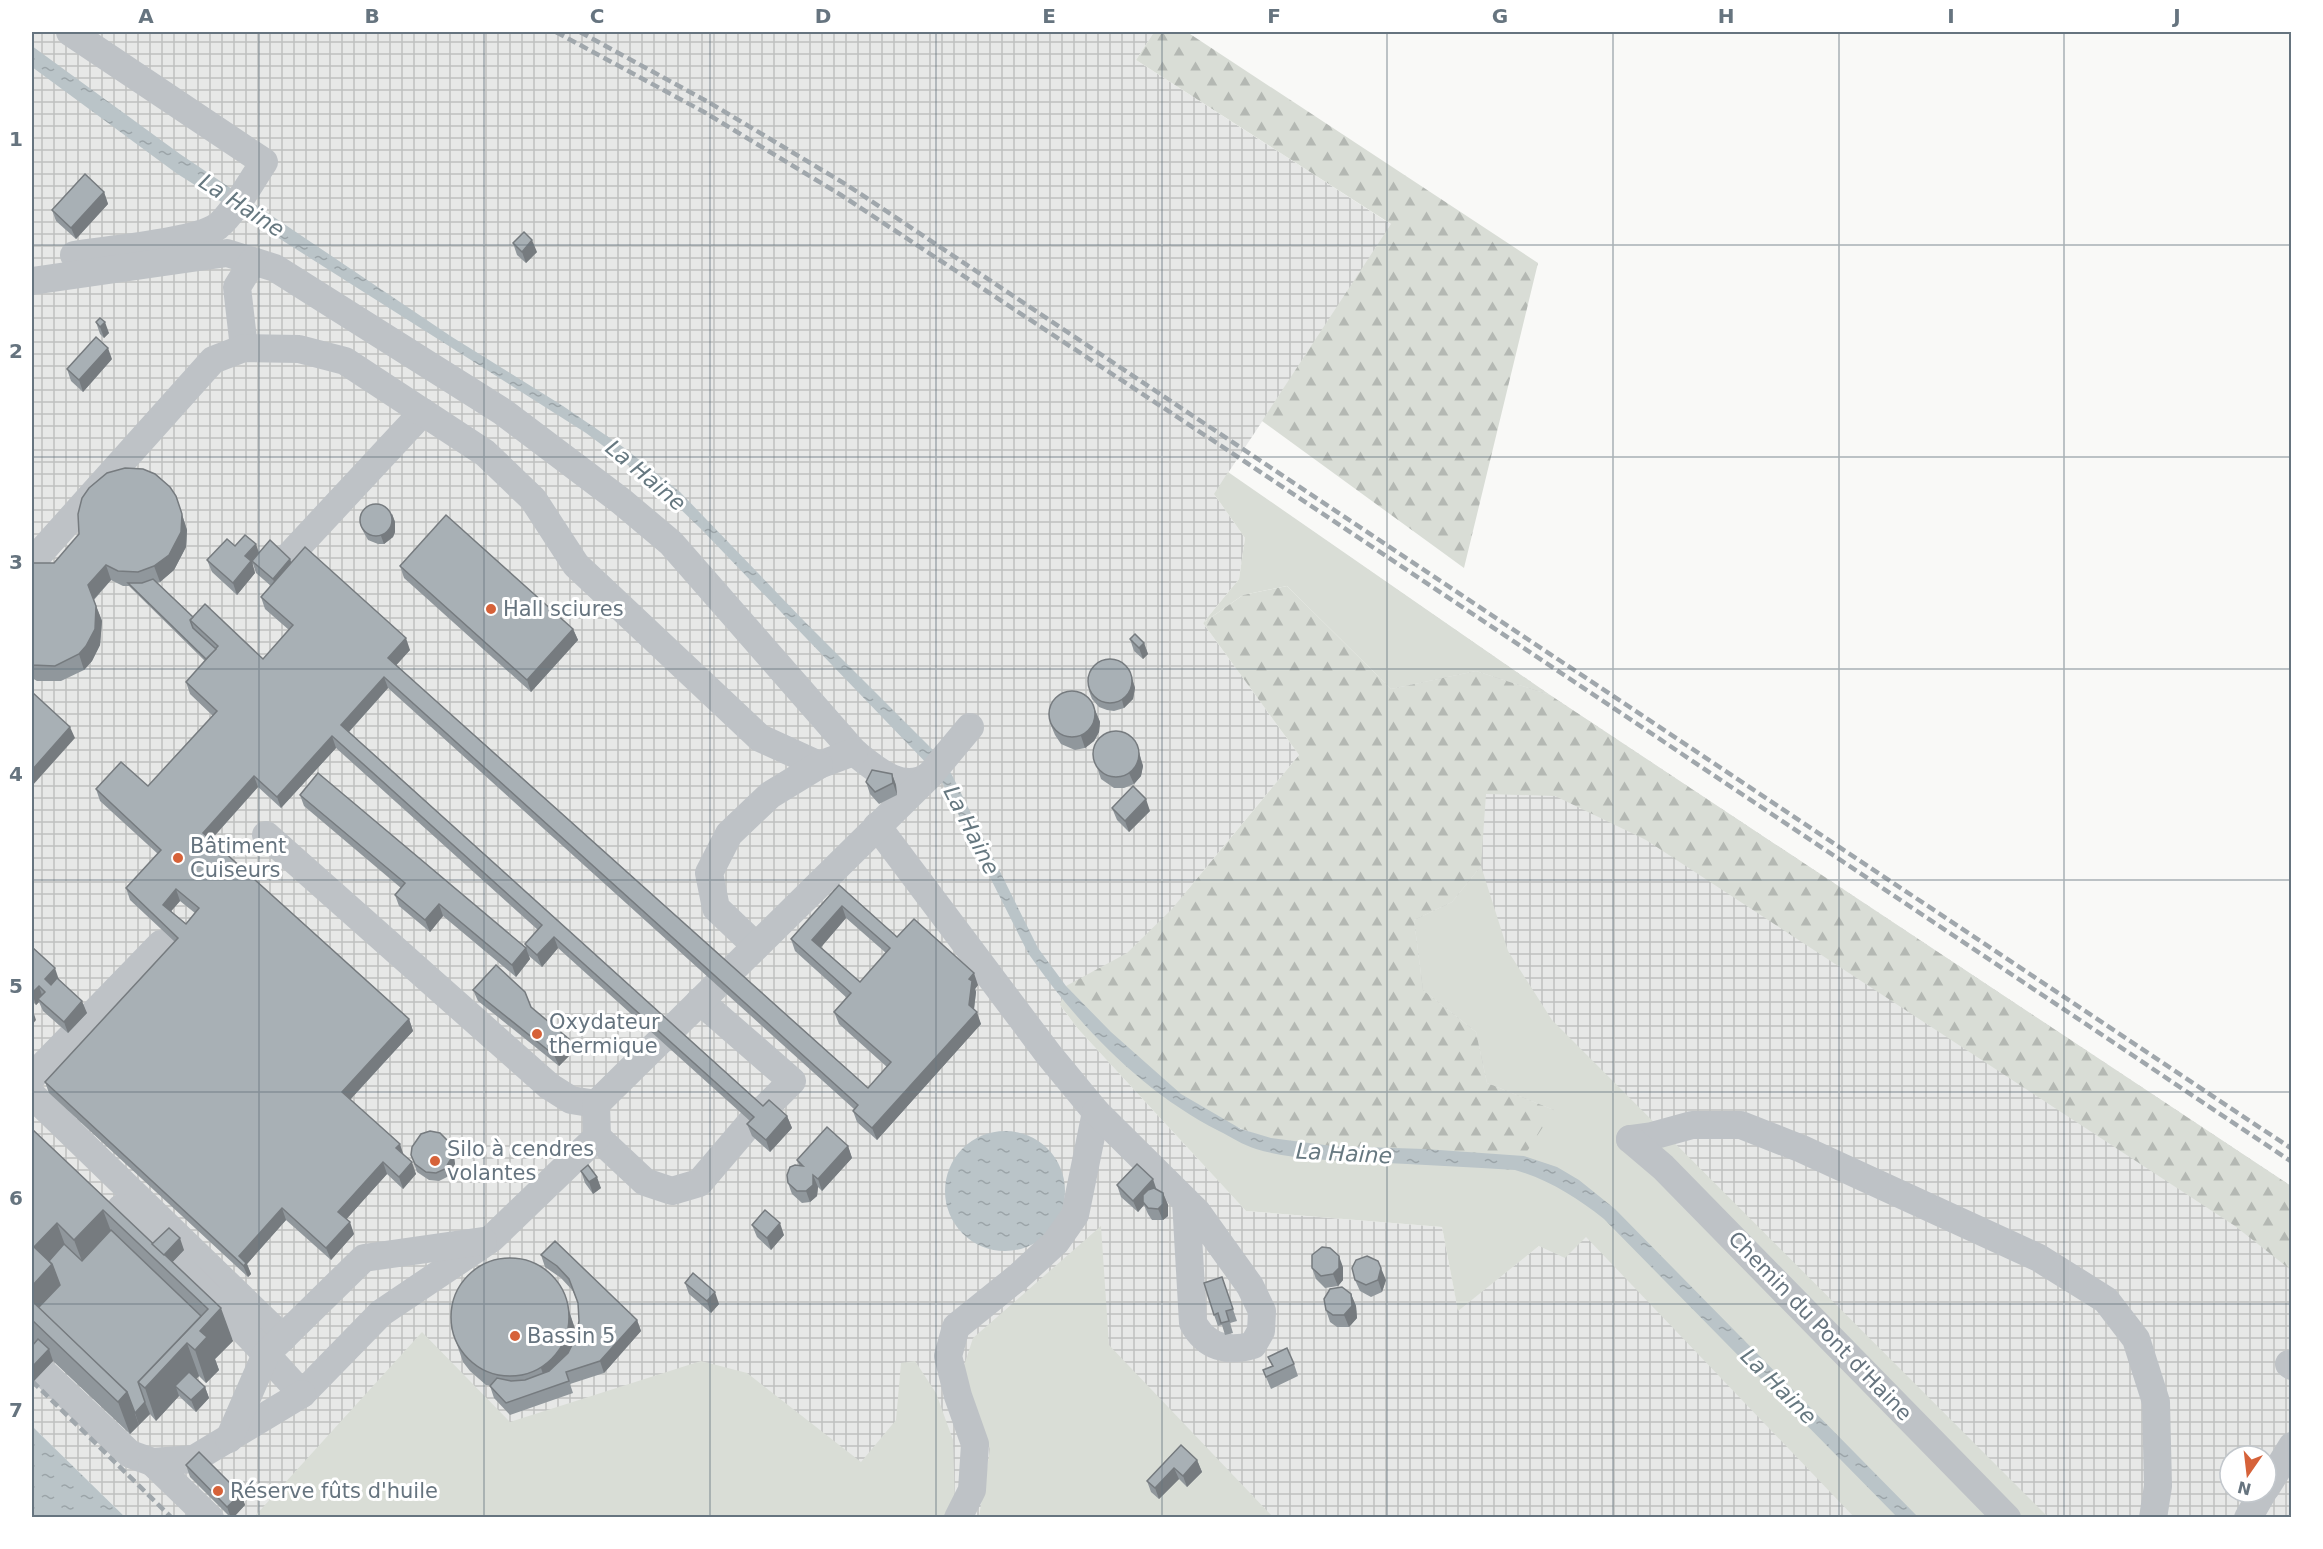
<svg xmlns="http://www.w3.org/2000/svg" width="2323" height="1549" viewBox="0 0 2323 1549" font-family="'DejaVu Sans',sans-serif">
<style>
.industrial{fill:url(#industrial-grid);fill-rule:evenodd}
.green{fill:#d9ddd6}
.forest{fill:url(#forest-firs)}
.water{fill:url(#water-ripples)}
.lines{fill:none;stroke-linecap:round;stroke-linejoin:round}
.minor{stroke:#bec2c6;stroke-width:28}
.rail{stroke:#a0a7ac;stroke-width:4.5;stroke-dasharray:9 4.5;stroke-linecap:butt}
.wall{fill:#90979c;fill-rule:evenodd}
.shaded-wall{fill:#767b7f}
.building{fill:#a8b0b5;stroke:#767b7f;stroke-width:1.5;fill-rule:evenodd}
.grid{fill:none;stroke:#66747f;stroke-width:1.5;stroke-opacity:0.55}
.poi-dot{fill:#d66239;stroke:#fff;stroke-width:2}
.labels{text-anchor:middle;stroke-width:6;stroke-linejoin:round;paint-order:stroke}
.poi-label{font-size:21px;fill:#66747f;stroke:#fff;text-anchor:start}
.street-label{font-size:21px;fill:#66747f;stroke:#fff}
.water-label{font-size:22px;font-style:italic;fill:#667880;stroke:#fff}
.neatline{fill:none;stroke:#66747f;stroke-width:2}
.grid-label{font-size:20px;text-anchor:middle;font-weight:bold;fill:#66747f}
</style>
<defs>
<pattern id="industrial-grid" width="8" height="8" patternUnits="userSpaceOnUse" patternTransform="scale(1.5)"><rect width="8" height="8" fill="#e7e8e7"/><path d="M0 4h8M4 0v8" fill="none" stroke="#bfc1c0"/></pattern>
<pattern id="forest-firs" width="22" height="20" patternUnits="userSpaceOnUse" patternTransform="scale(1.5)"><rect width="22" height="20" fill="#d9ddd6"/><path d="M5 1l3.5 6h-7zM16 11l3.5 6h-7z" fill="#b4b8b3"/></pattern>
<pattern id="water-ripples" width="26" height="14" patternUnits="userSpaceOnUse" patternTransform="scale(1.5)"><rect width="26" height="14" fill="#bac4c8"/><path d="M2 4q2-2 4 0t4 0M15 11q2-2 4 0t4 0" fill="none" stroke="#9ba4a8"/></pattern>
</defs>
<rect width="100%" height="100%" fill="#f9f9f7"/>
<!-- industrial -->
<path class="industrial" d="M32,32H1154L1136,60L1392,225L1228,473L1550,695L2291,1186V1517H125L32,1426ZM1214,494L1390,689L1185,893L1299,755L1203,623L1239,579L1245,538ZM1060,1005L1539,1246L1458,1310L1442,1227L1246,1211L1078,1029ZM2230,1456H2266V1492H2230Z"/>
<!-- green -->
<g class="green">
<polygon points="1228,472 1550,695 1476,671 1391,689 1287,586 1243,595 1203,623 1239,579 1245,538 1214,494"/>
<path d="M1481,866L1508,951L1552,1020L2048,1517H1854L1586,1237L1565,1258L1539,1246L1458,1311L1442,1227L1246,1211L1078,1029L1060,1005L1066,986C1116,1035 1176,1106 1243,1130C1262,1137 1282,1140 1302,1143L1554,1110L1487,1083L1476,1032L1423,990L1414,920L1452,902Z"/>
<polygon points="1101,1226 1109,1345 1273,1517 979,1517 990,1449 961,1375 973,1338"/>
<polygon points="422,1332 510,1422 701,1361 747,1373 861,1462 896,1420 901,1363 915,1361 936,1393 953,1440 955,1504 946,1517 253,1518"/>
</g>
<!-- forest -->
<g class="forest">
<polygon points="1154,32 1187,32 1538,263 1464,568 1262,421 1391,224 1136,60"/>
<path d="M1287,586L1391,689L1476,671L1550,695L2291,1186V1270L2235,1226L1646,840L1555,796L1486,794L1481,866L1452,902L1414,920L1423,990L1476,1032L1487,1083L1554,1110L1524,1156C1484,1153 1445,1150 1405,1148C1352,1146 1292,1150 1242,1129C1172,1102 1117,1039 1066,986L1127,953L1171,910L1299,755L1203,623L1243,595Z"/>
</g>
<!-- water -->
<g class="water">
<path d="M32,46L180,154L452,337L563,406L623,447L680,492L806,623L942,759L952,775L1038,948L1066,986L1111,1032L1181,1094L1241,1129L1271,1138L1332,1146L1425,1149L1524,1156L1557,1167L1579,1180L1615,1209L1918,1517H1897L1604,1219C1576,1197 1549,1180 1515,1170C1465,1167 1415,1164 1365,1162C1330,1160 1289,1159 1256,1149C1243,1145 1231,1137 1219,1131C1142,1092 1077,1024 1028,953L942,782L933,770L702,530L669,498L614,454L586,433L176,173L32,67Z"/>
<circle cx="1005" cy="1191" r="60"/>
<polygon points="32,1426 125,1517 32,1517"/>
</g>
<g class="lines">
<!-- minor -->
<g class="minor">
<path d="M70,32L264,162C252,180 234,213 218,226C197,242 105,250 74,255"/>
<path d="M32,281L227,253L275,268L503,412L621,501L671,543L854,752C874,768 903,795 930,775"/>
<polyline points="244,348 237,287 253,261"/>
<polyline points="290,555 423,412"/>
<polyline points="32,562 213,360 244,348 299,349 345,361 485,453 533,499 576,565 760,738 819,765 854,752"/>
<polyline points="877,826 1049,1055 1096,1112 1075,1215 1056,1242 1018,1277 956,1327 948,1356 958,1396 975,1444 972,1490 958,1518"/>
<polyline points="266,835 549,1086 571,1100 596,1104"/>
<polyline points="756,946 716,908 709,873 729,834 770,795 819,765"/>
<polyline points="700,1001 792,1081 761,1112"/>
<polyline points="32,1077 161,944"/>
<polyline points="32,1095 283,1338"/>
<path d="M1096,1112L1197,1212L1250,1286L1262,1311L1261,1331L1253,1345C1228,1353 1206,1347 1193,1323L1186,1201"/>
<polyline points="597,1137 645,1182 672,1191 699,1183 751,1122"/>
<polyline points="1630,1139 1652,1136 1692,1125 1741,1125 1802,1149 2039,1258 2106,1300 2136,1339 2156,1402 2158,1486 2153,1518"/>
<polyline points="1630,1139 1663,1167 2007,1518"/>
<polyline points="121,1208 162,1250"/>
<polyline points="174,1261 250,1337 302,1394 381,1313 491,1239 597,1137 596,1104 930,775 970,727"/>
<polyline points="2289,1364 2292,1366"/>
<polyline points="43,1372 130,1454 152,1462 194,1459 302,1394"/>
<polyline points="229,1439 266,1354 364,1258 483,1241"/>
<polyline points="152,1462 210,1518"/>
<polyline points="2266,1488 2292,1446"/>
<polyline points="2248,1518 2263,1492"/>
</g>
<!-- rail -->
<g class="rail">
<polyline points="556,32 704,112 841,195 1247,463 2292,1162"/>
<polyline points="580,32 710,103 847,185 2292,1149"/>
<polyline points="32,1381 172,1518"/>
</g>
</g>
<!-- wall -->
<g class="wall">
<polygon points="104,192 108,204 76,239 56,221 52,210"/>
<polygon points="513,243 537,252 526,263 517,255"/>
<polygon points="96,322 109,333 104,338 100,334"/>
<polygon points="112,359 83,392 71,381 67,369"/>
<path d="M176,496L187,530L186,547L174,570L160,582L157,583L193,617L263,659L289,630L265,609L261,597L271,586L256,573L253,564H252L255,573L237,595L212,572L207,560L235,546L259,553L290,559L291,563L410,650L396,665L868,1088L887,1067L839,1024L834,1012L847,998L795,951L791,939L839,885L897,937L978,985L975,989L976,992L974,1010L981,1024L877,1140L857,1122L853,1111L854,1109L388,688L349,732L763,1106L787,1116L792,1128L770,1152L752,1136L747,1124L750,1121L558,948L542,967L529,956L530,959L516,977L443,916L430,932L399,906L395,895L401,888L304,806L300,795L526,947L525,944L538,930L336,748L281,808L258,787L211,840L409,1019L413,1031L350,1100L403,1154L416,1174L403,1189L387,1174L346,1219L354,1234L331,1260L286,1220L247,1264L251,1274L248,1277L49,1093L45,1082L175,942L130,900L126,888L158,854L100,801L96,789L148,786L213,716L190,694L186,682L205,661L129,586H123L111,580L94,600L102,621L100,645L92,661L84,670L61,681H37L32,678V563H54ZM180,901L195,913L186,924L171,911ZM846,918L886,953L860,982L821,947Z"/>
<polygon points="392,514 395,522 395,532 393,537 384,544 378,544 368,540 363,531 360,523"/>
<polygon points="400,566 573,629 578,640 531,692 404,578"/>
<polygon points="1130,639 1144,643 1148,654 1143,659 1134,651"/>
<polygon points="1130,672 1135,688 1133,699 1124,708 1114,711 1107,710 1099,707 1092,699 1089,691"/>
<polygon points="1095,710 1100,722 1099,732 1094,741 1085,748 1075,750 1061,744 1055,735 1050,723"/>
<polygon points="1139,752 1143,766 1141,776 1134,784 1124,788 1114,788 1101,779 1097,767"/>
<polygon points="892,774 896,785 897,795 879,804 870,794 866,782"/>
<polygon points="1112,808 1150,811 1129,832 1117,820"/>
<polygon points="32,947 87,1013 68,1033 43,1011 39,1002 36,1005 32,1001"/>
<polygon points="473,990 531,1007 574,1051 559,1066 478,1001"/>
<polygon points="32,1129 152,1244 184,1250 172,1262 233,1341 215,1359 219,1370 206,1383 199,1376 196,1379 205,1387 209,1398 196,1412 179,1396 156,1421 150,1414 130,1434 53,1361 32,1383 34,1343 32,1341"/>
<polygon points="848,1146 852,1158 822,1191 818,1187 817,1196 810,1202 802,1203 792,1194 788,1183 799,1165 797,1160"/>
<polygon points="453,1150 455,1164 447,1177 439,1181 429,1180 417,1172 411,1155"/>
<polygon points="581,1171 601,1188 593,1194 585,1183"/>
<polygon points="1117,1185 1156,1189 1163,1193 1168,1205 1168,1216 1163,1220 1152,1220 1148,1214 1144,1205 1138,1212 1121,1197"/>
<polygon points="752,1225 784,1235 771,1250 757,1237"/>
<polygon points="541,1255 637,1320 641,1331 604,1373 570,1384 573,1393 510,1415 494,1398 490,1386 491,1386 486,1385 470,1371 463,1362 451,1327 566,1301 575,1329 573,1343 576,1337 579,1321 579,1305 573,1291 561,1278 545,1267"/>
<polygon points="1343,1267 1343,1280 1338,1286 1325,1288 1316,1279 1312,1268"/>
<polygon points="1222,1277 1237,1321 1230,1323 1233,1333 1225,1335 1222,1325 1218,1326 1214,1315"/>
<polygon points="1355,1280 1386,1280 1382,1292 1371,1297 1360,1291"/>
<polygon points="685,1283 719,1304 711,1313 689,1294"/>
<polygon points="1351,1294 1356,1306 1357,1318 1349,1327 1337,1327 1330,1322 1326,1310"/>
<polygon points="1268,1357 1294,1364 1298,1376 1271,1389 1263,1370 1272,1366"/>
<polygon points="1181,1445 1197,1460 1202,1472 1187,1487 1179,1479 1159,1499 1151,1492 1147,1481"/>
<polygon points="186,1465 241,1494 245,1505 233,1518 231,1518 190,1477"/>
</g>
<!-- shaded-wall -->
<g class="shaded-wall">
<polygon points="104,192 108,204 76,239 71,228"/>
<polygon points="532,240 537,252 526,263 522,252"/>
<polygon points="105,322 109,333 104,338 100,327"/>
<polygon points="108,348 112,359 83,392 79,380"/>
<polygon points="176,496 187,530 186,547 174,570 160,582 154,566"/>
<polygon points="392,514 395,522 395,532 393,537 384,544 381,536"/>
<polygon points="256,544 260,556 252,561 255,573 237,595 233,583 245,556"/>
<polygon points="290,559 294,570 277,591 273,579"/>
<polygon points="106,565 111,580 93,600 88,585"/>
<polygon points="96,606 102,621 100,645 92,661 84,670 79,654"/>
<polygon points="573,629 578,640 531,692 527,680"/>
<polygon points="406,638 410,650 392,670 388,658"/>
<polygon points="1144,643 1148,654 1143,659 1139,648"/>
<polygon points="1130,672 1135,688 1133,699 1124,708 1122,700"/>
<polygon points="384,677 388,688 345,736 341,725"/>
<polygon points="1095,710 1100,722 1099,732 1094,741 1085,748 1081,736"/>
<polygon points="70,727 75,738 32,786 32,770"/>
<polygon points="332,736 336,748 281,808 277,797"/>
<polygon points="1135,740 1143,766 1141,776 1134,784 1129,773"/>
<polygon points="892,774 896,785 897,795 893,783"/>
<polygon points="254,776 258,787 207,844 203,833"/>
<polygon points="1146,799 1150,811 1129,832 1125,821"/>
<polygon points="176,889 180,901 167,916 163,905"/>
<polygon points="439,904 443,916 430,932 425,920"/>
<polygon points="842,906 846,918 817,952 812,940"/>
<polygon points="554,937 558,948 542,967 537,955"/>
<polygon points="526,948 530,959 516,977 512,965"/>
<polygon points="55,968 59,980 49,991 45,979"/>
<polygon points="974,973 978,985 975,989 976,992 973,1016 977,1012 981,1024 877,1140 872,1128 969,1005 969,979"/>
<polygon points="39,986 43,998 38,999 39,1002 36,1005 32,993"/>
<polygon points="82,1001 87,1013 68,1033 64,1022"/>
<polygon points="32,1008 36,1020 32,1025"/>
<polygon points="409,1019 413,1031 346,1104 342,1092"/>
<polygon points="569,1039 574,1051 559,1066 554,1055"/>
<polygon points="787,1116 792,1128 770,1152 766,1140"/>
<polygon points="450,1143 453,1150 455,1164 447,1177 445,1169"/>
<polygon points="400,1144 404,1156 396,1148"/>
<polygon points="848,1146 852,1158 822,1191 818,1179"/>
<polygon points="383,1162 387,1174 343,1223 338,1212"/>
<polygon points="412,1162 416,1174 403,1189 399,1177"/>
<polygon points="813,1175 818,1187 817,1196 810,1202 806,1191"/>
<polygon points="597,1177 601,1188 593,1194 589,1182"/>
<polygon points="1153,1179 1157,1191 1143,1202 1144,1205 1138,1212 1133,1201"/>
<polygon points="1163,1193 1168,1205 1168,1216 1163,1220 1158,1209"/>
<polygon points="282,1208 286,1220 247,1264 251,1274 248,1277 239,1256"/>
<polygon points="103,1210 115,1242 86,1272 74,1240"/>
<polygon points="350,1222 354,1234 331,1260 326,1248"/>
<polygon points="57,1223 69,1256 64,1297 32,1315 32,1286 34,1247"/>
<polygon points="780,1223 784,1235 771,1250 767,1238"/>
<polygon points="180,1238 184,1250 166,1269 158,1261"/>
<polygon points="1339,1256 1343,1267 1343,1280 1338,1286 1333,1274"/>
<polygon points="1381,1268 1386,1280 1382,1292 1378,1280"/>
<polygon points="560,1285 575,1329 570,1356 546,1383 541,1368"/>
<polygon points="715,1292 719,1304 711,1313 707,1301"/>
<polygon points="1351,1294 1356,1306 1357,1318 1349,1327 1344,1315"/>
<polygon points="221,1308 233,1341 215,1359 219,1370 206,1383 195,1350 200,1331"/>
<polygon points="637,1320 641,1331 604,1373 600,1361"/>
<polygon points="187,1343 199,1376 183,1393 176,1387 179,1396 156,1421 145,1388"/>
<polygon points="49,1349 53,1361 32,1383 32,1367"/>
<polygon points="205,1387 209,1398 196,1412 191,1400"/>
<polygon points="127,1392 139,1425 130,1434 118,1402"/>
<polygon points="145,1402 150,1414 139,1425 135,1413"/>
<polygon points="1197,1460 1202,1472 1187,1487 1183,1476"/>
<polygon points="1174,1468 1179,1479 1159,1499 1155,1488"/>
<polygon points="241,1494 245,1505 233,1518 231,1518 227,1507"/>
</g>
<!-- building -->
<g class="building">
<polygon points="85,174 104,192 71,228 52,210"/>
<polygon points="524,232 532,240 522,252 513,243"/>
<polygon points="100,318 105,322 100,327 96,322"/>
<polygon points="96,337 108,348 79,380 67,369"/>
<polygon points="125,468 143,469 155,474 170,487 176,496 182,514 181,532 169,555 154,566 138,572 118,571 106,565 88,585 96,606 95,629 86,646 79,654 55,666 32,665 32,563 54,563 79,534 78,514 82,498 89,488 107,473"/>
<circle cx="376" cy="520" r="16"/>
<polygon points="446,515 573,629 527,680 400,566"/>
<polygon points="245,535 256,544 245,556 251,561 233,583 207,560 227,539 235,546"/>
<polygon points="270,540 290,559 273,579 252,561"/>
<path d="M305,547L406,638L388,658L868,1088L891,1062L834,1012L851,993L791,939L839,885L897,937L914,919L974,973L969,979L972,981L969,1005L977,1012L872,1128L853,1111L858,1105L384,677L341,725L763,1106L769,1100L787,1116L766,1140L747,1124L754,1117L554,937L537,955L525,944L542,925L332,736L277,797L254,776L203,833L409,1019L342,1092L400,1144L396,1148L412,1162L399,1177L383,1162L338,1212L350,1222L326,1248L282,1208L239,1256L246,1263L244,1266L45,1082L178,938L126,888L161,850L96,789L121,762L148,786L217,711L186,682L218,646L190,620L205,604L263,659L293,625L261,597ZM176,889L199,908L186,924L163,905ZM842,906L890,948L860,982L812,940Z"/>
<polygon points="153,579 193,617 190,620 193,628 216,649 206,659 128,583 142,583"/>
<polygon points="1135,634 1144,643 1139,648 1130,639"/>
<circle cx="1110" cy="681" r="22"/>
<circle cx="1072" cy="714" r="23"/>
<polygon points="32,692 70,727 32,770"/>
<circle cx="1116" cy="754" r="23"/>
<polygon points="872,770 892,774 893,783 875,792 866,782"/>
<polygon points="318,773 526,948 512,965 439,904 425,920 395,895 405,883 300,795"/>
<polygon points="1133,786 1146,799 1125,821 1112,808"/>
<polygon points="32,947 55,968 45,979 51,985 57,978 82,1001 64,1022 38,999 45,992 39,986 32,993"/>
<polygon points="496,965 525,992 531,1007 569,1039 554,1055 473,990"/>
<polygon points="827,1127 848,1146 818,1179 813,1175 813,1185 806,1191 797,1191 788,1183 787,1175 790,1167 795,1165 803,1166 797,1160"/>
<polygon points="32,1129 221,1308 200,1331 207,1337 195,1350 187,1343 145,1388 138,1382 208,1309 103,1210 74,1240 57,1223 34,1247 52,1264 32,1286"/>
<polygon points="430,1131 440,1133 450,1143 452,1157 445,1169 436,1173 426,1172 415,1164 411,1155 412,1147 421,1134"/>
<polygon points="1137,1164 1153,1179 1133,1201 1117,1185"/>
<polygon points="588,1165 597,1177 589,1182 581,1171"/>
<polygon points="1154,1188 1163,1193 1163,1204 1158,1209 1148,1208 1143,1202 1143,1195 1148,1190"/>
<polygon points="765,1210 780,1223 767,1238 752,1225"/>
<polygon points="169,1228 180,1238 164,1255 152,1244"/>
<polygon points="111,1230 201,1316 138,1382 145,1402 135,1413 127,1392 38,1308 60,1285 52,1264 49,1261 64,1244 82,1261"/>
<polygon points="555,1241 637,1320 600,1361 566,1372 569,1381 506,1403 490,1386 497,1378 511,1381 525,1380 549,1371 568,1353 576,1337 579,1321 578,1303 569,1279 557,1266 541,1255"/>
<polygon points="1322,1247 1330,1248 1339,1256 1339,1268 1333,1274 1321,1276 1312,1268 1312,1255"/>
<polygon points="1367,1256 1378,1261 1381,1268 1378,1280 1366,1285 1355,1280 1352,1268 1356,1260"/>
<circle cx="510" cy="1317" r="59"/>
<polygon points="693,1273 715,1292 707,1301 685,1283"/>
<polygon points="1222,1277 1233,1309 1226,1311 1229,1321 1221,1323 1218,1313 1214,1315 1204,1283"/>
<polygon points="1342,1287 1351,1294 1352,1306 1344,1315 1333,1315 1326,1310 1324,1299 1330,1289"/>
<polygon points="32,1301 127,1392 118,1402 32,1320"/>
<polygon points="38,1339 49,1349 32,1367 32,1346"/>
<polygon points="1287,1348 1294,1364 1266,1377 1263,1370 1273,1366 1268,1357"/>
<polygon points="189,1372 205,1387 191,1400 175,1386"/>
<polygon points="1181,1445 1197,1460 1183,1476 1174,1468 1155,1488 1147,1481"/>
<polygon points="199,1452 241,1494 227,1507 186,1465"/>
</g>
<!-- grid -->
<path class="grid" d="M259,32V1518M484,32V1518M710,32V1518M936,32V1518M1162,32V1518M1387,32V1518M1613,32V1518M1839,32V1518M2064,32V1518M32,245H2292M32,457H2292M32,669H2292M32,880H2292M32,1092H2292M32,1304H2292"/>
<!-- markers -->
<g class="poi-dot">
<circle cx="491" cy="609" r="6"/>
<circle cx="178" cy="858" r="6"/>
<circle cx="537" cy="1034" r="6"/>
<circle cx="435" cy="1161" r="6"/>
<circle cx="515" cy="1336" r="6"/>
<circle cx="218" cy="1491" r="6"/>
</g>
<g class="labels">
<!-- poi labels -->
<g class="poi-label">
<text x="503" y="616">Hall sciures</text>
<text x="190" y="853">Bâtiment<tspan x="190" dy="24">Cuiseurs</tspan></text>
<text x="549" y="1029">Oxydateur<tspan x="549" dy="24">thermique</tspan></text>
<text x="447" y="1156">Silo à cendres<tspan x="447" dy="24">volantes</tspan></text>
<text x="527" y="1343">Bassin 5</text>
<text x="230" y="1498">Réserve fûts d'huile</text>
</g>
<!-- street labels -->
<g class="street-label">
<text transform="translate(1820 1326) rotate(46)" y="7">Chemin du Pont d'Haine</text>
</g>
<!-- water labels -->
<g class="water-label">
<text transform="translate(242 205) rotate(33)" y="8">La Haine</text>
<text transform="translate(646 475) rotate(40)" y="8">La Haine</text>
<text transform="translate(972 830) rotate(63)" y="8">La Haine</text>
<text transform="translate(1344 1153) rotate(3)" y="8">La Haine</text>
<text transform="translate(1779 1386) rotate(45)" y="8">La Haine</text>
</g>
</g>
<!-- border -->
<rect width="2323" height="1549" fill="none" stroke="#ffffff" stroke-width="66"/>
<!-- north arrow -->
<g transform="translate(2248 1474) rotate(194)"><circle r="28" fill="#ffffff" stroke="#c2c7cc" stroke-width="1.5"/>
<path d="M0-4.5L10 22L0 15L-10 22Z" fill="#d66239"/>
<text y="-9" font-size="16" font-weight="bold" text-anchor="middle" fill="#66747f">N</text>
</g>
<rect x="33" y="33" width="2257" height="1483" class="neatline"/>
<g class="grid-label">
<text x="146" y="23">A</text>
<text x="372" y="23">B</text>
<text x="597" y="23">C</text>
<text x="823" y="23">D</text>
<text x="1049" y="23">E</text>
<text x="1274" y="23">F</text>
<text x="1500" y="23">G</text>
<text x="1726" y="23">H</text>
<text x="1951" y="23">I</text>
<text x="2177" y="23">J</text>
<text x="16" y="146">1</text>
<text x="16" y="358">2</text>
<text x="16" y="569">3</text>
<text x="16" y="781">4</text>
<text x="16" y="993">5</text>
<text x="16" y="1205">6</text>
<text x="16" y="1417">7</text>
</g>
</svg>
